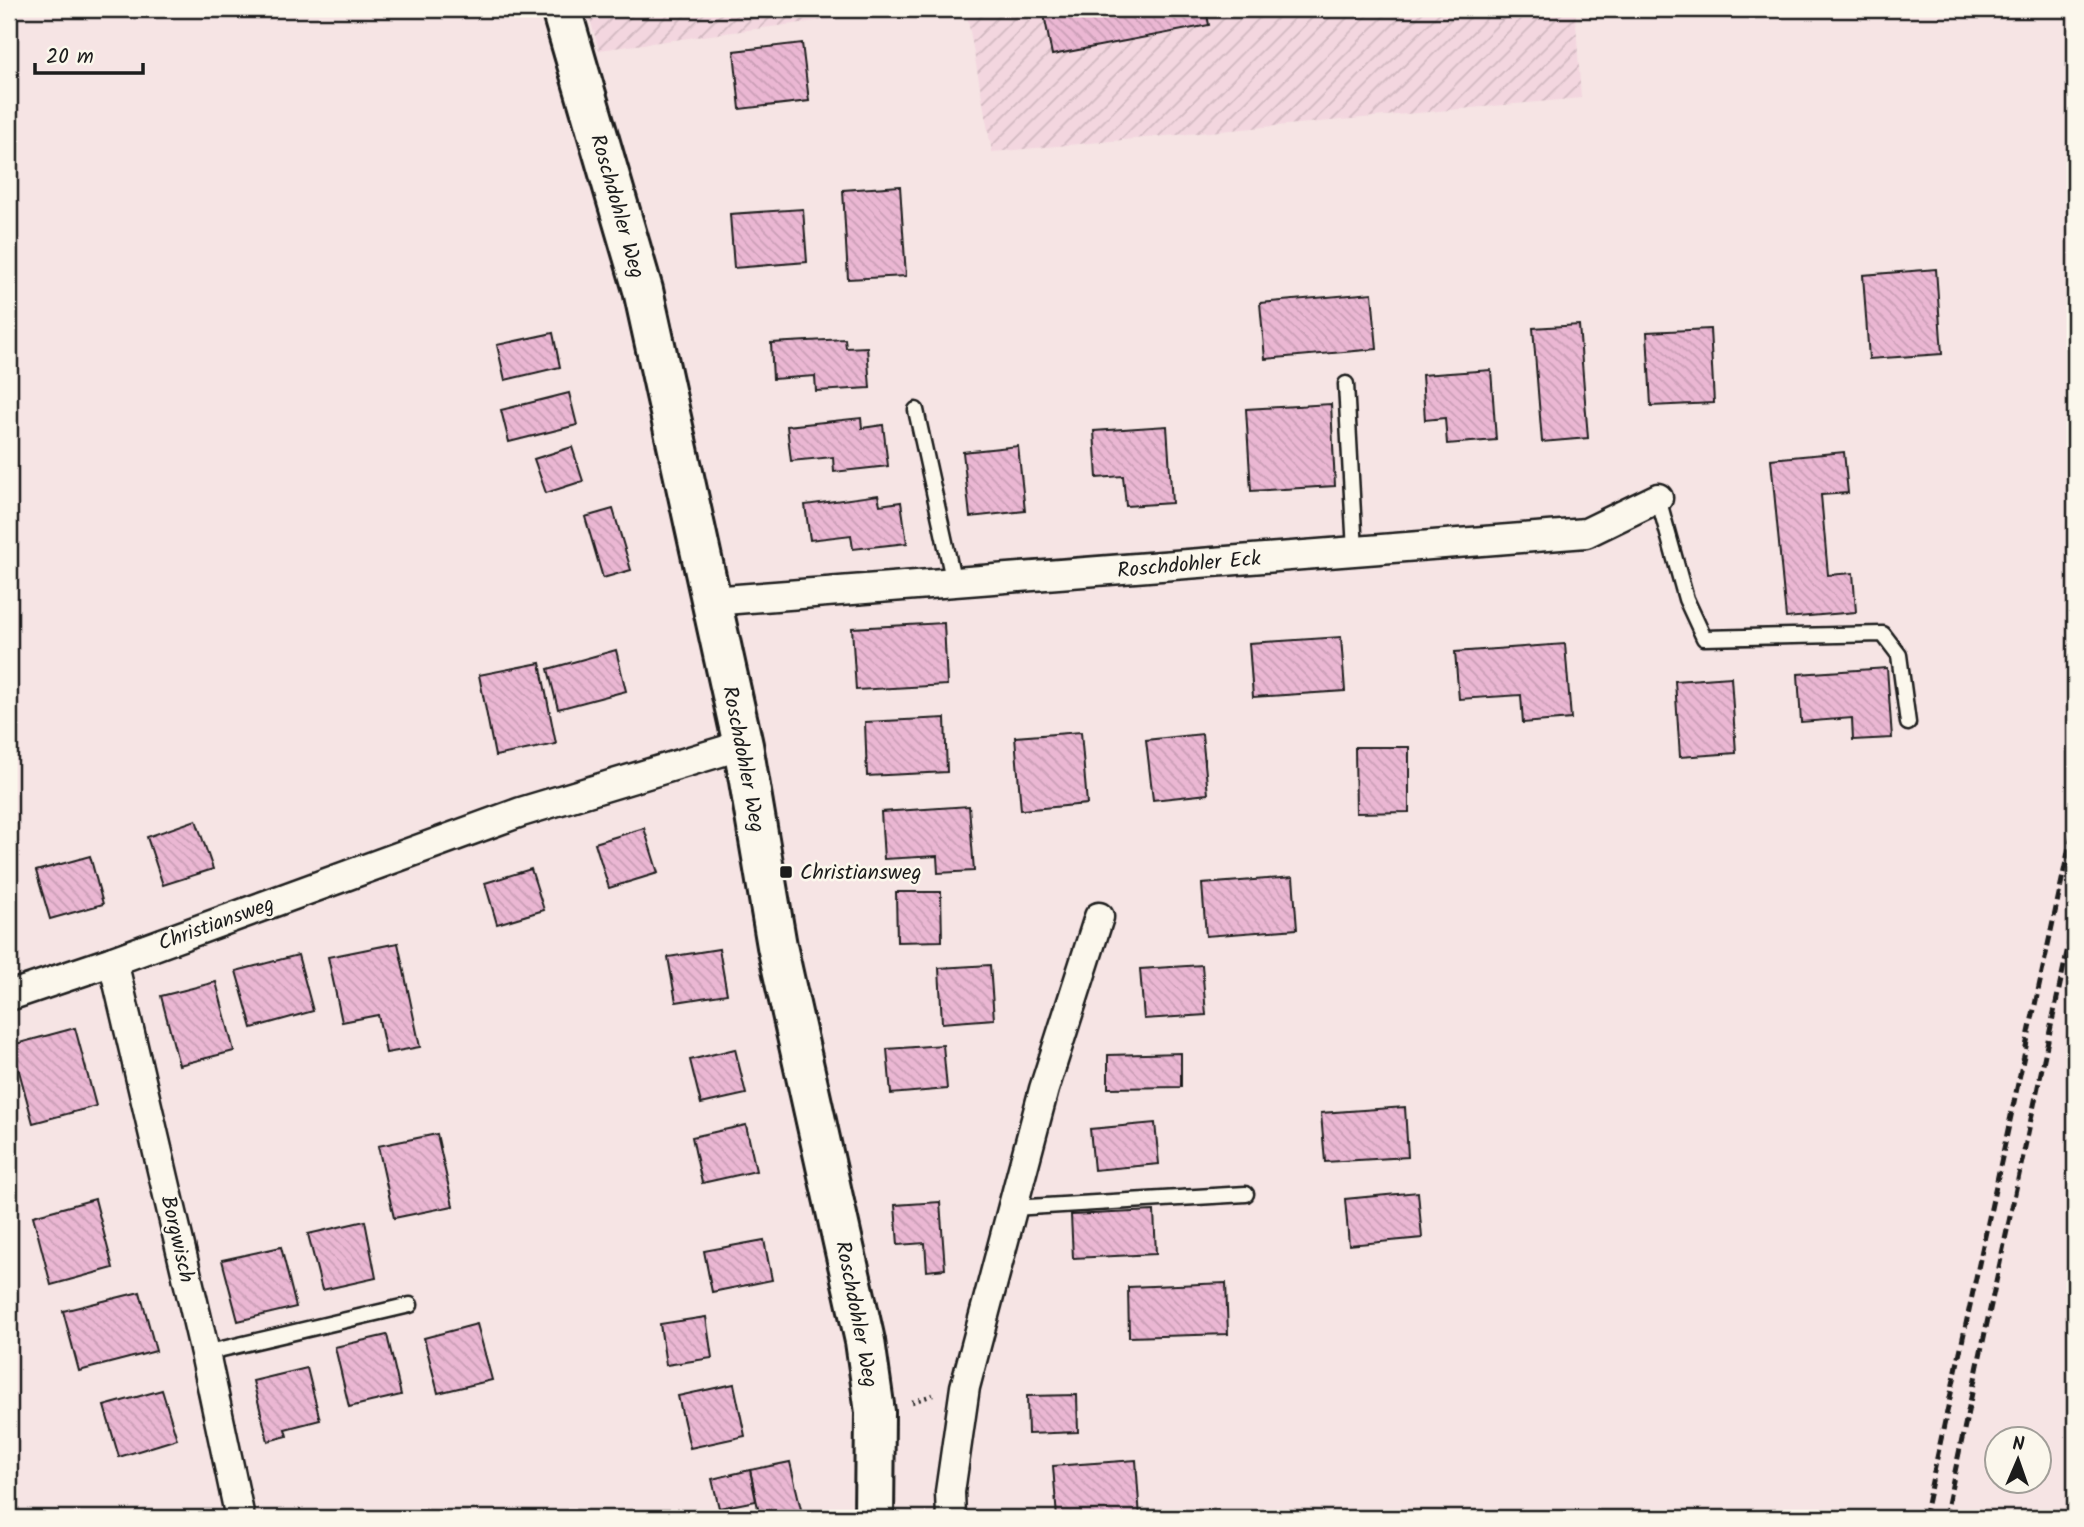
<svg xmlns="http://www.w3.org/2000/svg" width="2084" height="1527" viewBox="0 0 2084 1527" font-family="Kalam,sans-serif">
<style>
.industrial{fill:url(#industrial-furrows)}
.building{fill:url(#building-back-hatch);stroke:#1c1c1c;stroke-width:2}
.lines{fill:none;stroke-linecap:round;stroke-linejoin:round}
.lane-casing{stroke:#1c1c1c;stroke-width:19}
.street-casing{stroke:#1c1c1c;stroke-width:33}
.secondary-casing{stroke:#1c1c1c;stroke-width:44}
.path{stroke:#1c1c1c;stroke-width:4.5;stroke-dasharray:2 5;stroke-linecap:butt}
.lane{stroke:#fbf7ec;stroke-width:14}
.street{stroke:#fbf7ec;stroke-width:28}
.secondary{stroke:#fbf7ec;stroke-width:38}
.rail{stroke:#1c1c1c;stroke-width:5;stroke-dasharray:10 5;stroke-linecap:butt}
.poi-dot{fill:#1c1c1c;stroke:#fbf7ec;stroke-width:2.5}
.labels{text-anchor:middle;stroke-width:5;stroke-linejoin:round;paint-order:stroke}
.street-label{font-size:21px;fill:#1c1c1c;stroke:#fbf7ec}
.poi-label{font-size:21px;fill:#1c1c1c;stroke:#fbf7ec;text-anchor:start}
</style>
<defs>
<pattern id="industrial-furrows" width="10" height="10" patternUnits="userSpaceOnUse" patternTransform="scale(1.75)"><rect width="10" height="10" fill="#f3d6df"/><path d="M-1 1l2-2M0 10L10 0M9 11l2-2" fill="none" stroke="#d0b7bf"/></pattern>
<pattern id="building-back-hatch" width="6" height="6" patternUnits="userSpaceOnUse" patternTransform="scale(1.75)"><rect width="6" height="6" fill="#ebb7d3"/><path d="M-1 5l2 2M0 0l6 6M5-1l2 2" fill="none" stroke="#c99db5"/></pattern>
</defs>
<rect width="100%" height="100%" fill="#f6e4e4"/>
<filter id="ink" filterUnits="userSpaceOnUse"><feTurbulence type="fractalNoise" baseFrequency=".0143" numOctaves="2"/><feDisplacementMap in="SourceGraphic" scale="14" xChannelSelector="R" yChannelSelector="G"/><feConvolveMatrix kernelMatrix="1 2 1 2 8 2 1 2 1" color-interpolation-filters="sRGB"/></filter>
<g filter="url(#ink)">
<!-- industrial -->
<g class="industrial">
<polygon points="587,9 905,9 599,50"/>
<polygon points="966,9 1575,9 1581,98 992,152"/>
</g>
<!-- building -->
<g class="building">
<polygon points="1043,9 1206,9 1209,25 1052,55"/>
<polygon points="802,43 809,101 740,109 734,51"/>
<polygon points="900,186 906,276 848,279 843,190"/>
<polygon points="803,209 807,262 734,268 730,214"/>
<polygon points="1936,269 1942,354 1869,359 1863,275"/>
<polygon points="1372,293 1377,349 1265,359 1260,303"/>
<polygon points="1579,325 1588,438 1542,442 1533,328"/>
<polygon points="1710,329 1714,403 1651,406 1647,332"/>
<polygon points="553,333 560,367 505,380 497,345"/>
<polygon points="845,339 846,348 867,347 870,388 816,391 815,376 773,379 771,343"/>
<polygon points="1491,370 1496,440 1447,444 1445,418 1425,420 1422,375"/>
<polygon points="569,393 577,425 509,442 501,410"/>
<polygon points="1331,404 1335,486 1251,491 1246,409"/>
<polygon points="861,418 862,428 883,425 888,466 834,472 833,457 791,461 787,426"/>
<polygon points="1167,426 1172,503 1126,506 1123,476 1097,478 1094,431"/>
<polygon points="1018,446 1025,511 970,517 963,452"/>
<polygon points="572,447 583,481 546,493 534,459"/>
<polygon points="1844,452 1848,493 1821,495 1828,575 1853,573 1856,612 1786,618 1771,459"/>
<polygon points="878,495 880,505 901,502 907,543 853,549 851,535 810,540 805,505"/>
<polygon points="613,509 631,570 603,578 585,517"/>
<polygon points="944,623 947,685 856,690 852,628"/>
<polygon points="1341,637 1345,691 1253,697 1249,643"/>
<polygon points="1565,644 1571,719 1523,723 1521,695 1459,699 1455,652"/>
<polygon points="616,650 626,691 558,709 548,669"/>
<polygon points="540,663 556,744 495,756 479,675"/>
<polygon points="1887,668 1892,738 1853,740 1852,718 1801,722 1798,674"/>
<polygon points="1731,677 1736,753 1680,757 1675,681"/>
<polygon points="945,718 947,772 867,776 865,722"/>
<polygon points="1081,732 1087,804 1021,810 1015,737"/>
<polygon points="1202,734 1208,794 1153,800 1146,740"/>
<polygon points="1355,747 1409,747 1409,812 1356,813"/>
<polygon points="969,806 974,871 938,873 937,856 884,859 881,812"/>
<polygon points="196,820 213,869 163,885 147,837"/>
<polygon points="644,828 658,873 609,888 595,843"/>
<polygon points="90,856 103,904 50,919 36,871"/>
<polygon points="531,869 544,910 497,924 485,883"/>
<polygon points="1293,877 1297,929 1206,936 1202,884"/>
<polygon points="896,892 941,892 942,941 897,942"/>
<polygon points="398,943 420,1047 386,1053 378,1015 342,1022 328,957"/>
<polygon points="719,949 727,994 676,1002 668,957"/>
<polygon points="298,955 313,1011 252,1028 236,971"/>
<polygon points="990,965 994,1019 942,1023 939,968"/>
<polygon points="1202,965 1206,1015 1144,1019 1140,969"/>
<polygon points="216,982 234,1051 179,1065 161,996"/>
<polygon points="75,1028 96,1106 33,1123 12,1045"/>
<polygon points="943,1045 947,1089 891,1094 887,1049"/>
<polygon points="735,1049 746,1094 701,1104 690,1060"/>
<polygon points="1181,1053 1181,1087 1108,1088 1108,1055"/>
<polygon points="1405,1107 1408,1157 1325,1162 1321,1113"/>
<polygon points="1155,1123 1159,1164 1094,1170 1090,1129"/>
<polygon points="746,1125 756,1171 702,1183 692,1137"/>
<polygon points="437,1134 453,1206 394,1218 378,1146"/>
<polygon points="1418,1192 1422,1238 1349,1245 1345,1199"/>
<polygon points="95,1199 113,1268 51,1285 33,1216"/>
<polygon points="940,1202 945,1269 927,1271 925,1243 898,1245 895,1205"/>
<polygon points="1154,1211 1156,1254 1073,1258 1071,1215"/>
<polygon points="365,1221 376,1278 322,1290 308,1234"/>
<polygon points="764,1240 772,1280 712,1292 704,1251"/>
<polygon points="281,1247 296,1307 238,1321 222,1260"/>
<polygon points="1226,1283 1228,1334 1129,1337 1128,1287"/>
<polygon points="140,1292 156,1351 79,1371 63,1311"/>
<polygon points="706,1317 712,1358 666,1365 660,1324"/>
<polygon points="477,1324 492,1380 438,1393 424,1338"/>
<polygon points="387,1335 401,1395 349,1407 335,1347"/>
<polygon points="307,1368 320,1420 285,1429 287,1436 268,1441 253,1381"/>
<polygon points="734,1384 745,1436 690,1448 678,1396"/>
<polygon points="162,1390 177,1439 119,1457 104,1406"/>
<polygon points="1077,1395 1078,1432 1028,1434 1027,1396"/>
<polygon points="1136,1460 1140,1518 1057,1518 1053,1466"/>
<polygon points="790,1462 803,1518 760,1518 750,1470"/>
<polygon points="750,1470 756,1501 719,1508 712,1479"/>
</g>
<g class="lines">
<!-- lane casing -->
<g class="lane-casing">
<g id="lane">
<polyline points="1346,384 1355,551"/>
<polyline points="916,410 954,583"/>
<polyline points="1658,498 1686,599 1704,638 1883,634 1899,655 1908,723"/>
<polyline points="1012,1208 1246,1194"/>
<polyline points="205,1353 410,1305"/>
</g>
</g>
<!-- street casing -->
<g class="street-casing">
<g id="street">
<polyline points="711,601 1586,533 1658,498"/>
<polyline points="113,961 205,1353 240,1518"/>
<polyline points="9,996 113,961 521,812 743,745"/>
<polyline points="951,1518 950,1492 965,1387 1044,1089 1099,917"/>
</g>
</g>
<!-- secondary casing -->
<g class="secondary-casing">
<polyline id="secondary" points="561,9 643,290 743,745 777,946 865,1341 875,1412 874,1518"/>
</g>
<!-- path -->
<polyline class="path" points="912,1402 933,1395"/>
<!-- lane -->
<use href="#lane" class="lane"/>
<!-- street -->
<use href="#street" class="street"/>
<!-- secondary -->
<use href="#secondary" class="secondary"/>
<!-- rail -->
<g class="rail">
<polyline points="1924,1518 2075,820"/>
<polyline points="1945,1518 2075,915"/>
</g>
</g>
</g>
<!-- markers -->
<rect class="poi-dot" x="779" y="865" width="14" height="14" rx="3.5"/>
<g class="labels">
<!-- street labels -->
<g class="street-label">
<text transform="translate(618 206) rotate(74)" y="7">Roschdohler Weg</text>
<text transform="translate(1189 564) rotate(-5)" y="7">Roschdohler Eck</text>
<text transform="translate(744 759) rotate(79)" y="7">Roschdohler Weg</text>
<text transform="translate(216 923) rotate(-20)" y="7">Christiansweg</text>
<text transform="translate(178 1239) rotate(77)" y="7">Borgwisch</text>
<text transform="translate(857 1314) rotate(79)" y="7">Roschdohler Weg</text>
</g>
<!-- poi labels -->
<g class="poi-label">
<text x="800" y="879">Christiansweg</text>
</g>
</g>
<!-- margin -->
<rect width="2084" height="1527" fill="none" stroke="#fbf7ec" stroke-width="35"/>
<rect x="18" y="18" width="2049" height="1492" fill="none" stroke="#1c1c1c" stroke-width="2.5" filter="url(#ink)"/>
<!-- north arrow -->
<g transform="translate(2018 1460) rotate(2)"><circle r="33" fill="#fbf7ec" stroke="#a29f99" stroke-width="2"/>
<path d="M0-5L12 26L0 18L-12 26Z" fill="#1c1c1c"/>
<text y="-10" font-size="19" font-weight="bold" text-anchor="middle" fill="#1c1c1c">N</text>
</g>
<!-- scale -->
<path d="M35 63v10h108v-10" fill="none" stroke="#1c1c1c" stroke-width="3.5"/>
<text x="46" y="63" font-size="21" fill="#1c1c1c" stroke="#fbf7ec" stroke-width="5" paint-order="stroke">20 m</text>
</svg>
